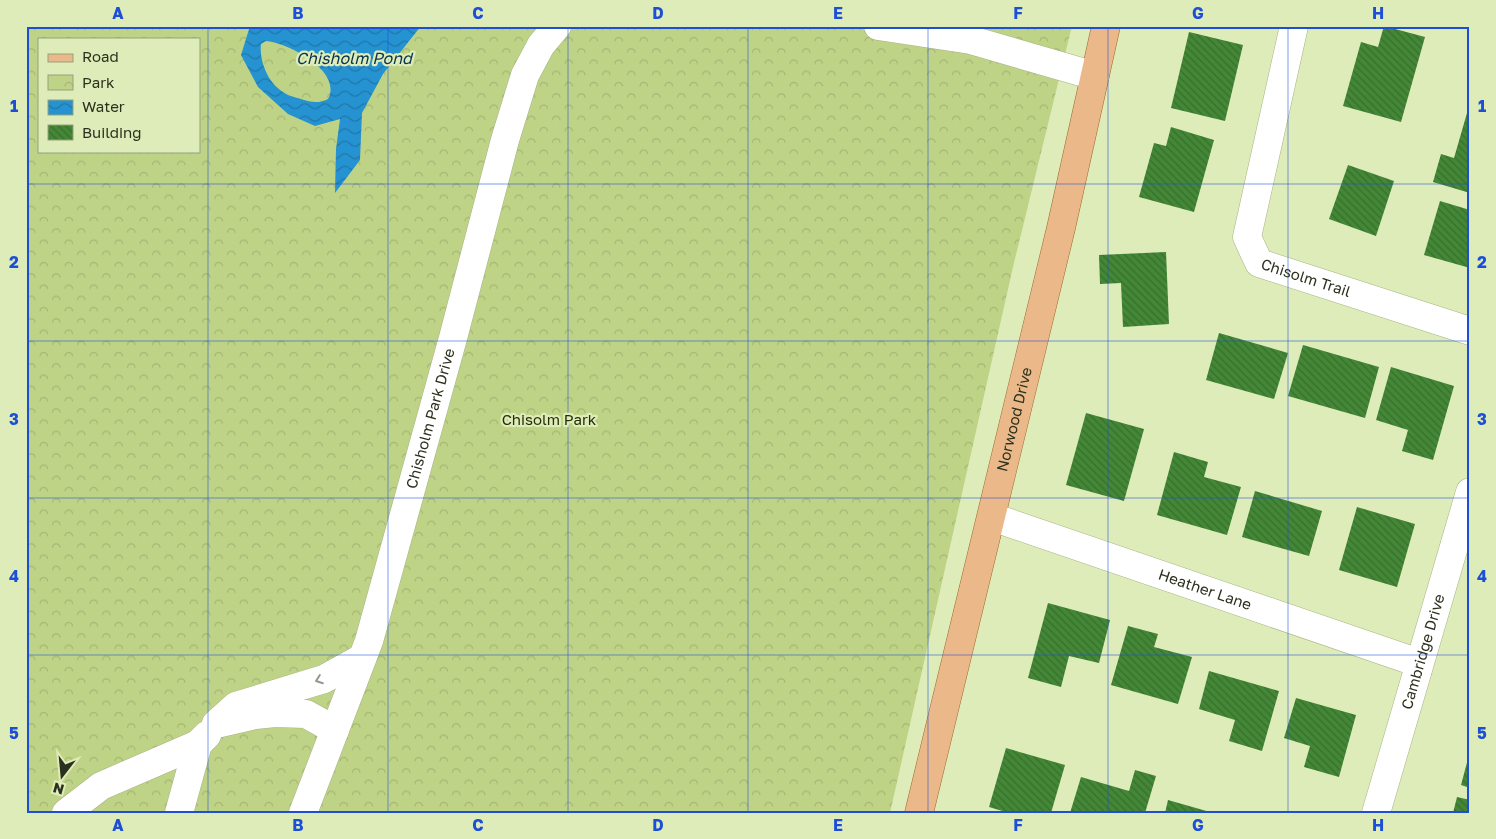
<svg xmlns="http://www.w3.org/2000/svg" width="1496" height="839" viewBox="0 0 1496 839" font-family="'Golos Text',sans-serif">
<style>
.park{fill:url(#park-crowns);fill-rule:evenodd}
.water{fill:url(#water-waves);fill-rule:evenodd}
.building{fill:url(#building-back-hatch)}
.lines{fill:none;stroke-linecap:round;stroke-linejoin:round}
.minor-casing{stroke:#a6b383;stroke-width:29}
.major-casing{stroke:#9e6a30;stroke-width:29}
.minor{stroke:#fff;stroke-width:28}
.major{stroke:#eab889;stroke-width:28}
.oneway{stroke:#96988e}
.grid{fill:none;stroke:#1d4ed8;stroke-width:1;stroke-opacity:0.55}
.labels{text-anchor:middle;stroke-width:4.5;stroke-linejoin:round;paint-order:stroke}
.street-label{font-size:15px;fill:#2c311e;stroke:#deecba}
.park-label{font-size:15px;fill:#273004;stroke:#deecba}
.water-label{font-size:16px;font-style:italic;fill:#09354f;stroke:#deecba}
.neatline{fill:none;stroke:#1d4ed8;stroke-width:2}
.grid-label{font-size:16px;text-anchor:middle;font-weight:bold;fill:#1d4ed8}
</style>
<defs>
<pattern id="park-crowns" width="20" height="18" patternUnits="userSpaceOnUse" patternTransform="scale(1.25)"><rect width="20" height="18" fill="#bfd387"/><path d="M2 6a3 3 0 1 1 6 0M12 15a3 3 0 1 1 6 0" fill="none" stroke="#a4b674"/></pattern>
<pattern id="water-waves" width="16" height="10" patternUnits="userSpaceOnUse" patternTransform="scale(1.25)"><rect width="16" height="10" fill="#2592d1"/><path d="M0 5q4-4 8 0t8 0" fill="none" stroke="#2078a9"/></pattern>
<pattern id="building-back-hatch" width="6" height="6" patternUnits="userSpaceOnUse" patternTransform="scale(1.25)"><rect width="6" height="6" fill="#438737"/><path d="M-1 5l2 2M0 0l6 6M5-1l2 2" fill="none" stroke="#386f2e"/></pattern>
</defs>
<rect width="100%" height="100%" fill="#deecba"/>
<!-- park -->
<path class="park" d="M26,26H1072L1013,267L890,813H26ZM39,39H199V151H39Z"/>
<!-- water -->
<path class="water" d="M250,26H421L383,74L362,113L360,160L335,193L336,149L340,119L315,126L288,114L258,87L241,55ZM266,41C288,43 343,71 328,99C318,104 311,102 301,99C295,97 288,96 283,92C268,83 259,61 261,44Z"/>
<!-- building -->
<g class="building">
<polygon points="1384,26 1425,37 1401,122 1343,106 1361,42 1378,47"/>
<polygon points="1189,32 1243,45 1225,121 1171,108"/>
<polygon points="1467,113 1470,114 1470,193 1433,182 1441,154 1454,158"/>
<polygon points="1171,127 1214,140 1194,212 1139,197 1154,143 1166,146"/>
<polygon points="1348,165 1394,181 1376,236 1329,219"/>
<polygon points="1440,201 1470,210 1470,268 1424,255"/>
<polygon points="1166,252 1169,324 1123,327 1121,283 1100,284 1099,255"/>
<polygon points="1219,333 1288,353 1274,399 1206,380"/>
<polygon points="1303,345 1379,367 1365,418 1288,396"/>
<polygon points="1391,367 1454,386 1433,460 1402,451 1408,430 1376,420"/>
<polygon points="1086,413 1144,429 1124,501 1066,485"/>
<polygon points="1174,452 1208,462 1204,477 1241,487 1227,535 1157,515"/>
<polygon points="1255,491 1322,511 1309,556 1242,537"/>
<polygon points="1357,507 1415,524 1397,587 1339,570"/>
<polygon points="1048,603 1110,620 1099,663 1069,656 1061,687 1028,678"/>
<polygon points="1128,626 1158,634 1154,647 1192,657 1178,704 1111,685"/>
<polygon points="1209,671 1279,691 1262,751 1229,741 1235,720 1199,709"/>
<polygon points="1296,698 1356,715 1339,777 1304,767 1310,746 1284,738"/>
<polygon points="1006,748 1065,765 1051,813 1009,813 989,807"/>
<polygon points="1469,755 1470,755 1470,788 1461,785"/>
<polygon points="1135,770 1156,776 1145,813 1070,813 1081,777 1129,791"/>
<polygon points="1457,797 1470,800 1470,813 1453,813"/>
<polygon points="1168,800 1210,812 1210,813 1165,813"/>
</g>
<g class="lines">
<!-- minor casing -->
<g class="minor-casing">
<g id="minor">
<polyline points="878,26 971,40 1095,76"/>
<path id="s1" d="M1294,26L1247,237L1259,263L1470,331"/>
<path id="s2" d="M992,517L1419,663"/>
<polyline points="335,730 306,714 275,713 255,715 216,724 236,706 324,679 362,658"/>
<polyline points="66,813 101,786 198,744"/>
<polyline points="179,813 198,744 207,735"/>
<path id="s3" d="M303,813L369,641L453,338L505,140L525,75L541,45L557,26"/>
<path id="s4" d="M1376,813L1470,492"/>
</g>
</g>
<!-- major casing -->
<g class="major-casing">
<g id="major">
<path id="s5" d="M919,813L1061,228L1106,26"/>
</g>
</g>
<!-- minor -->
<use href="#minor" class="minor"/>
<!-- major -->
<use href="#major" class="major"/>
</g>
<!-- one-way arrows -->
<defs><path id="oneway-chevron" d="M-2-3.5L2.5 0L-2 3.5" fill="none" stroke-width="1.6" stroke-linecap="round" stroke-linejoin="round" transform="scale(1.25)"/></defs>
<use class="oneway" href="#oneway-chevron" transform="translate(319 680) rotate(160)"/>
<!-- grid -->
<path class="grid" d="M208,26V813M388,26V813M568,26V813M748,26V813M928,26V813M1108,26V813M1288,26V813M26,184H1470M26,341H1470M26,498H1470M26,655H1470"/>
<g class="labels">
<!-- street labels -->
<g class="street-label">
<text dy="5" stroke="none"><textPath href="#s1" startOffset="294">Chisolm Trail</textPath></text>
<text dy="5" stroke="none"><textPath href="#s3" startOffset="415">Chisholm Park Drive</textPath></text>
<text dy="5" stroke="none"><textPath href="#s5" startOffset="405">Norwood Drive</textPath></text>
<text dy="5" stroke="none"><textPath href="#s2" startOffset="225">Heather Lane</textPath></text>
<text dy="5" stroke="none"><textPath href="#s4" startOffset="168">Cambridge Drive</textPath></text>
</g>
<!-- park labels -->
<g class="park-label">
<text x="549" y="425">Chisolm Park</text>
</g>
<!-- water labels -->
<g class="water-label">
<text x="354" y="64">Chisholm Pond</text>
</g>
</g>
<!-- border -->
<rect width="1496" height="839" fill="none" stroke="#deecba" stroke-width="55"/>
<!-- legend -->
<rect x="38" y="38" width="162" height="115" fill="#deecba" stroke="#97a17c"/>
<rect x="48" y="54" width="25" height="8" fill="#eab889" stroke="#97a17c"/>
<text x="82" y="62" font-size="15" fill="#2c311e">Road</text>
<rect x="48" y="75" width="25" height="15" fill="url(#park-crowns)" stroke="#97a17c"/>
<text x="82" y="88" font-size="15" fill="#2c311e">Park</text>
<rect x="48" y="100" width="25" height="15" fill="url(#water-waves)" stroke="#97a17c"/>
<text x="82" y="112" font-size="15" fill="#2c311e">Water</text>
<rect x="48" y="125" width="25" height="15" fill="url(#building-back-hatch)" stroke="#97a17c"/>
<text x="82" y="138" font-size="15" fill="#2c311e">Building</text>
<!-- north arrow -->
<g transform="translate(62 776) rotate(196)" stroke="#deecba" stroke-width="4" paint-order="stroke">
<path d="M0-4L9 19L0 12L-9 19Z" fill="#2c311e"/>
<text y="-8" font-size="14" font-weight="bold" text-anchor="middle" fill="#2c311e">N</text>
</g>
<rect x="28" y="28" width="1440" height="784" class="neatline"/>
<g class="grid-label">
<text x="118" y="19">A</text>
<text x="298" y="19">B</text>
<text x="478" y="19">C</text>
<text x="658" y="19">D</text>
<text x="838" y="19">E</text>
<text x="1018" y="19">F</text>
<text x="1198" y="19">G</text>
<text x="1378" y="19">H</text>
<text x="14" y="112">1</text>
<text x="1482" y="112">1</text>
<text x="14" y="268">2</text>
<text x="1482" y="268">2</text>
<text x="14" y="425">3</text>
<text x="1482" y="425">3</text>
<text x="14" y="582">4</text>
<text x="1482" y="582">4</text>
<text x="14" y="739">5</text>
<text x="1482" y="739">5</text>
<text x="118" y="831">A</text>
<text x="298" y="831">B</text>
<text x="478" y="831">C</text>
<text x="658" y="831">D</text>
<text x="838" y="831">E</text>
<text x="1018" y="831">F</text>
<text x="1198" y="831">G</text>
<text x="1378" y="831">H</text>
</g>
</svg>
